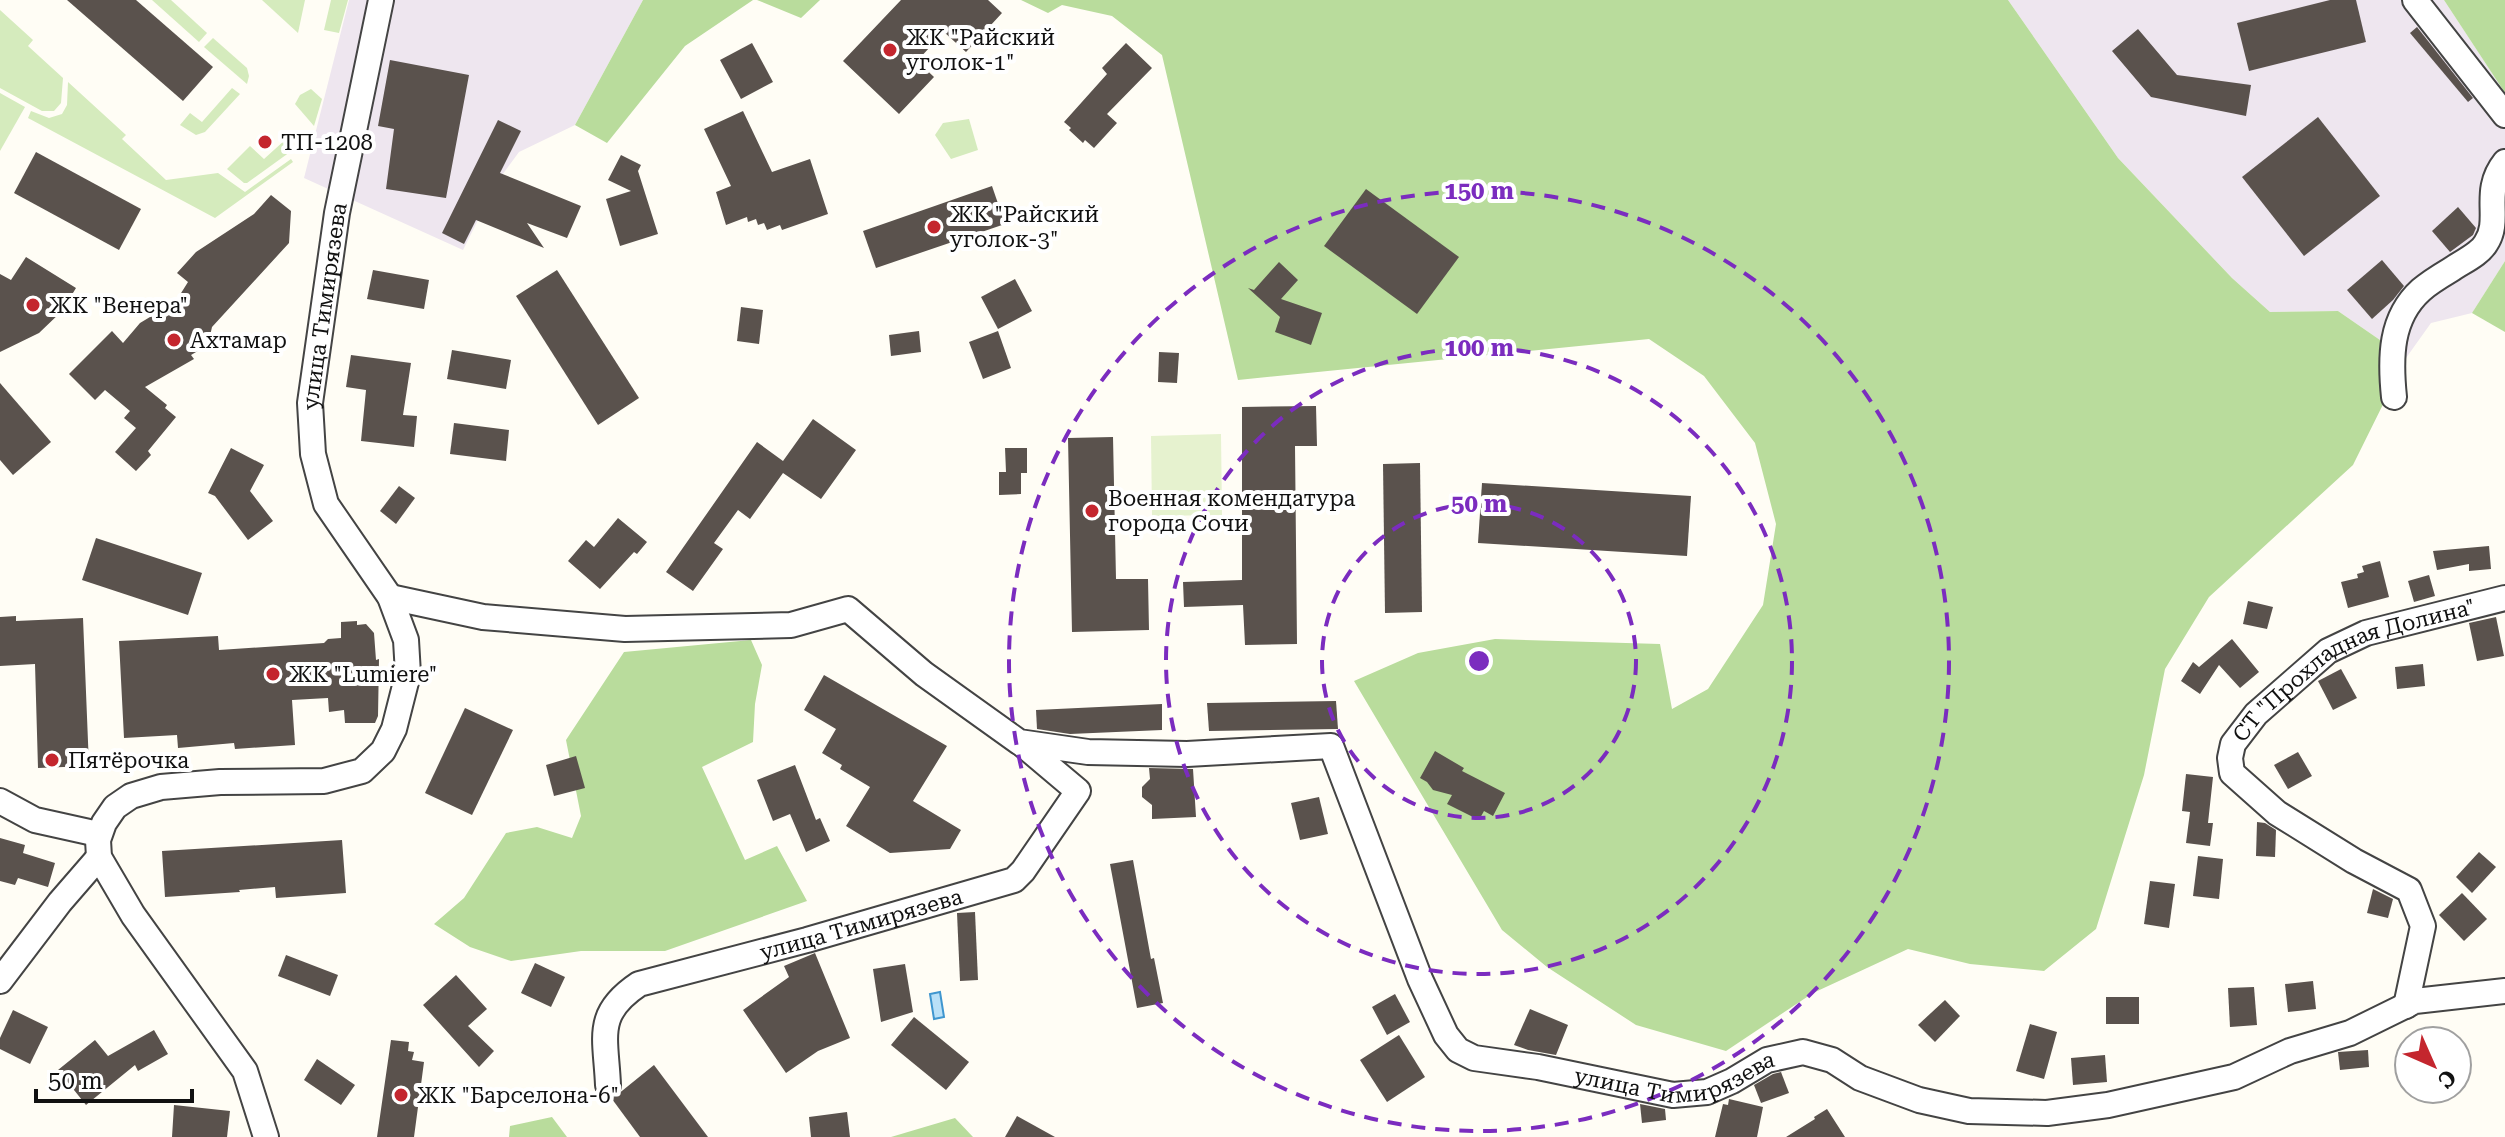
<svg xmlns="http://www.w3.org/2000/svg" width="2505" height="1137" viewBox="0 0 2505 1137" font-family="'Roboto Serif',serif">
<style>
.industrial{fill:#eee6ef}
.green{fill:#d5ebbd}
.forest{fill:#b9dc9c}
.pitch{fill:#e6f2cf}
.water{fill:#b9e0f7;stroke:#3f96cf;stroke-width:2}
.building{fill:#5a524d}
.lines{fill:none;stroke-linecap:round;stroke-linejoin:round}
.minor-casing{stroke:#444;stroke-width:28}
.minor{stroke:#fff;stroke-width:24}
.ring{fill:none;stroke:#7b2cbf;stroke-width:4;stroke-dasharray:14 10}
.poi-dot{fill:#c4262e;stroke:#fff;stroke-width:3}
.labels{text-anchor:middle;stroke-width:8;stroke-linejoin:round;paint-order:stroke}
.poi-label{font-size:22px;fill:#111;stroke:#fff;text-anchor:start}
.street-label{font-size:22px;fill:#111;stroke:#fff}
.centre{fill:#7b2cbf;stroke:#fff;stroke-width:4}
.ring-label{font-size:24px;text-anchor:middle;font-weight:bold;fill:#7b2cbf;stroke:#fff;stroke-width:8;stroke-linejoin:round;paint-order:stroke}
</style>
<rect width="100%" height="100%" fill="#fffdf5"/>
<!-- industrial -->
<g class="industrial">
<polygon points="349,0 643,0 575,125 519,152 497,182 463,250 304,178"/>
<polygon points="2008,0 2444,0 2505,93 2505,261 2472,313 2431,323 2406,358 2338,311 2270,312 2232,278 2118,158"/>
</g>
<!-- green -->
<g class="green">
<polygon points="152,0 171,0 207,33 199,42"/>
<polygon points="262,0 305,0 298,33"/>
<polygon points="331,0 348,0 339,33 324,30"/>
<polygon points="0,10 33,40 28,46 63,78 61,103 54,111 42,111 0,88"/>
<polygon points="213,38 247,68 249,76 247,84 204,47"/>
<polygon points="68,82 126,135 122,139 166,180 218,173 245,192 291,159 293,162 215,218 28,118 31,111 49,118 62,114 67,105"/>
<polygon points="232,88 240,94 205,132 196,135 180,125 190,113 202,122"/>
<polygon points="311,89 322,99 314,126 295,104 300,95"/>
<polygon points="0,93 25,107 0,151"/>
<polygon points="969,119 978,150 951,159 935,135 943,123"/>
<polygon points="285,140 290,152 247,183 244,183 227,169 250,146 264,159"/>
</g>
<!-- forest -->
<g class="forest">
<polygon points="643,0 753,0 685,46 607,143 575,125"/>
<polygon points="757,0 820,0 801,18"/>
<polygon points="1021,0 2008,0 2118,158 2232,278 2270,312 2338,311 2406,358 2353,465 2209,597 2165,669 2144,775 2096,929 2044,971 1970,964 1908,949 1813,993 1726,1051 1636,1025 1547,967 1502,930 1354,681 1418,653 1495,639 1660,644 1672,709 1708,689 1763,605 1776,524 1755,443 1704,376 1649,339 1238,380 1162,55 1112,16 1062,5 1048,13"/>
<polygon points="2444,0 2505,0 2505,93"/>
<polygon points="2505,261 2505,332 2472,313"/>
<polygon points="751,640 762,665 755,704 753,742 702,767 745,860 777,846 807,901 665,951 581,951 511,961 470,947 434,924 464,898 506,833 537,827 572,838 581,816 566,740 624,652"/>
<polygon points="552,1117 567,1137 509,1137 510,1126"/>
<polygon points="955,1118 973,1137 891,1137"/>
</g>
<!-- pitch -->
<polygon class="pitch" points="1221,434 1222,515 1152,516 1151,436"/>
<!-- water -->
<polygon class="water" points="940,992 944,1017 934,1019 930,994"/>
<!-- building -->
<g class="building">
<polygon points="67,0 136,0 213,67 183,101"/>
<polygon points="901,0 988,0 1002,13 966,52 944,32 917,61 934,77 899,114 843,61"/>
<polygon points="2330,0 2356,0 2366,42 2249,71 2237,23"/>
<polygon points="2417,27 2473,98 2468,102 2410,33"/>
<polygon points="2138,29 2177,75 2251,85 2246,116 2151,97 2112,51"/>
<polygon points="752,43 773,82 741,99 720,60"/>
<polygon points="1126,43 1152,68 1107,114 1117,123 1094,148 1085,140 1083,143 1069,130 1071,128 1064,122 1107,74 1102,68"/>
<polygon points="390,60 469,75 446,198 386,189 394,129 378,126"/>
<polygon points="743,111 772,172 810,159 828,214 782,230 780,225 767,230 764,223 758,225 756,219 748,222 747,217 726,225 716,192 731,186 704,129"/>
<polygon points="2318,117 2380,196 2304,256 2242,177"/>
<polygon points="498,120 521,131 500,173 581,206 567,238 527,223 544,248 476,220 464,244 442,233"/>
<polygon points="36,152 141,209 119,250 14,193"/>
<polygon points="621,155 641,165 638,171 658,234 620,246 606,199 631,191 608,180"/>
<polygon points="992,186 1005,224 876,268 863,231"/>
<polygon points="1366,189 1459,257 1417,314 1324,246"/>
<polygon points="271,195 291,211 289,243 212,327 208,345 191,355 194,359 145,387 167,405 165,408 176,417 148,451 151,455 136,471 115,452 136,428 124,418 130,411 105,390 95,400 69,374 112,331 123,343 140,323 160,311 166,317 188,282 177,273 196,252 254,214"/>
<polygon points="2458,207 2476,228 2473,235 2450,252 2432,231"/>
<polygon points="26,257 76,288 62,311 39,333 0,352 0,274 11,280"/>
<polygon points="2382,260 2404,286 2393,300 2372,319 2347,290"/>
<polygon points="1279,262 1298,280 1281,299 1322,313 1311,345 1275,332 1280,317 1248,288 1254,290"/>
<polygon points="373,270 429,280 424,309 367,299"/>
<polygon points="557,270 639,398 598,425 516,296"/>
<polygon points="1015,279 1032,311 998,329 981,297"/>
<polygon points="741,307 763,310 759,344 737,341"/>
<polygon points="919,331 921,352 891,356 889,335"/>
<polygon points="998,331 1011,368 983,379 969,342"/>
<polygon points="452,350 511,360 506,389 447,379"/>
<polygon points="1159,352 1179,353 1177,383 1158,382"/>
<polygon points="351,355 411,363 403,415 417,416 414,447 361,441 366,390 346,387"/>
<polygon points="0,383 51,442 13,475 0,460"/>
<polygon points="1316,406 1317,446 1295,446 1297,644 1245,645 1243,605 1184,607 1183,582 1242,580 1242,407"/>
<polygon points="813,419 856,450 821,499 783,473 750,519 738,510 714,543 723,549 693,591 666,572 757,442 783,461"/>
<polygon points="454,423 509,430 506,461 450,454"/>
<polygon points="1113,437 1116,579 1148,579 1149,630 1072,632 1068,438"/>
<polygon points="231,448 264,465 250,491 273,521 248,540 215,496 208,493"/>
<polygon points="1005,448 1027,448 1027,473 1021,473 1021,494 999,495 999,472 1006,472"/>
<polygon points="1420,463 1422,612 1385,613 1383,464"/>
<polygon points="1482,483 1691,496 1687,556 1478,543"/>
<polygon points="399,486 415,498 396,524 380,511"/>
<polygon points="618,518 647,542 637,554 634,552 600,589 568,561 586,540 594,547"/>
<polygon points="96,538 202,573 188,615 82,580"/>
<polygon points="2489,546 2491,569 2469,571 2469,564 2437,570 2433,551"/>
<polygon points="2380,561 2389,597 2348,608 2341,582 2358,578 2357,574 2364,572 2362,566"/>
<polygon points="2429,575 2435,596 2414,602 2408,581"/>
<polygon points="2248,601 2273,607 2267,629 2243,624"/>
<polygon points="16,616 16,621 83,618 89,766 38,768 35,664 0,666 0,617"/>
<polygon points="2496,617 2504,656 2477,661 2469,623"/>
<polygon points="357,621 357,625 366,624 374,633 376,660 379,659 378,716 375,723 345,723 344,710 329,712 328,698 292,700 295,745 235,749 234,743 178,748 177,735 124,738 119,641 218,636 219,650 324,643 328,639 341,638 341,622"/>
<polygon points="2232,639 2259,672 2240,688 2219,665 2200,694 2181,681 2193,662 2199,667"/>
<polygon points="2423,664 2425,686 2397,689 2395,667"/>
<polygon points="2341,669 2357,698 2333,710 2318,681"/>
<polygon points="824,675 947,746 913,801 961,830 950,849 890,853 846,826 870,787 840,769 842,765 822,753 836,729 804,710"/>
<polygon points="1336,701 1338,729 1209,731 1207,703"/>
<polygon points="1162,704 1162,730 1070,734 1037,729 1036,710"/>
<polygon points="465,708 513,730 472,815 425,793"/>
<polygon points="1435,751 1464,768 1462,771 1505,793 1493,816 1484,811 1479,820 1447,804 1452,795 1433,790 1427,782 1420,778"/>
<polygon points="2298,752 2312,776 2288,789 2274,765"/>
<polygon points="576,756 585,788 554,796 546,765"/>
<polygon points="795,765 816,820 820,818 830,841 806,852 790,814 773,821 757,780"/>
<polygon points="1149,768 1193,769 1196,817 1152,819 1152,805 1142,797 1142,787 1150,779"/>
<polygon points="2186,774 2213,777 2208,823 2213,823 2210,846 2186,843 2190,812 2182,811"/>
<polygon points="1319,797 1328,834 1300,840 1291,803"/>
<polygon points="2257,822 2265,823 2276,830 2275,857 2256,856"/>
<polygon points="0,838 25,845 23,853 55,863 48,887 18,878 15,885 0,881"/>
<polygon points="342,840 346,893 276,898 275,887 239,890 240,892 165,897 162,851"/>
<polygon points="2479,852 2496,867 2472,893 2456,877"/>
<polygon points="2198,856 2223,859 2219,899 2193,896"/>
<polygon points="1133,860 1151,959 1154,958 1163,1003 1137,1008 1110,864"/>
<polygon points="2150,881 2175,884 2169,928 2144,924"/>
<polygon points="2373,889 2393,899 2388,918 2367,913"/>
<polygon points="2462,893 2487,919 2464,941 2439,915"/>
<polygon points="975,912 978,980 960,981 957,913"/>
<polygon points="815,953 850,1038 818,1051 786,1073 743,1010 789,977 784,966"/>
<polygon points="286,955 338,975 330,996 278,976"/>
<polygon points="535,963 565,977 551,1007 521,993"/>
<polygon points="905,964 913,1012 881,1022 873,969"/>
<polygon points="456,975 487,1009 468,1026 494,1051 479,1067 423,1005"/>
<polygon points="2313,981 2316,1009 2288,1012 2285,984"/>
<polygon points="2254,987 2257,1025 2230,1027 2228,988"/>
<polygon points="1395,994 1410,1022 1387,1035 1372,1007"/>
<rect x="2106" y="997" width="33" height="27"/>
<polygon points="1945,1000 1960,1016 1935,1042 1918,1025"/>
<polygon points="1530,1009 1568,1025 1556,1055 1528,1050 1514,1045"/>
<polygon points="13,1010 48,1027 30,1064 0,1049 0,1038"/>
<polygon points="914,1017 969,1062 946,1090 891,1045"/>
<polygon points="2030,1024 2057,1032 2044,1079 2016,1071"/>
<polygon points="154,1030 168,1054 138,1071 135,1065 86,1105 58,1070 95,1040 108,1056"/>
<polygon points="1399,1035 1425,1077 1387,1102 1360,1060"/>
<polygon points="391,1040 409,1042 408,1051 414,1052 412,1060 424,1062 414,1137 377,1137"/>
<polygon points="2368,1050 2369,1067 2340,1070 2338,1052"/>
<polygon points="2105,1055 2107,1082 2073,1085 2071,1058"/>
<polygon points="317,1059 355,1085 341,1105 304,1080"/>
<polygon points="654,1065 708,1137 640,1137 612,1099"/>
<polygon points="1781,1072 1789,1093 1761,1103 1754,1085 1773,1074"/>
<polygon points="1729,1099 1763,1107 1757,1137 1715,1137 1723,1104 1728,1105"/>
<polygon points="1640,1104 1665,1109 1666,1120 1642,1123"/>
<polygon points="174,1105 230,1111 227,1137 172,1137"/>
<polygon points="1827,1109 1845,1137 1786,1137 1815,1119 1814,1117"/>
<polygon points="847,1112 850,1137 811,1137 809,1117"/>
<polygon points="1017,1116 1055,1137 1005,1137"/>
</g>
<g class="lines">
<!-- minor casing -->
<g class="minor-casing">
<g id="minor">
<polyline points="2415,0 2505,115"/>
<path d="M2394,397C2390,358 2390,318 2421,290C2430,282 2442,275 2452,269C2462,262 2480,254 2486,243C2502,219 2481,192 2505,162"/>
<path id="s1" d="M390,597L483,617L625,629L791,625L848,609L924,674L1019,742L1088,752L1187,754L1331,746L1420,979L1446,1035L1458,1050L1474,1058L1538,1067L1673,1095L1707,1092L1732,1081L1767,1060L1803,1052L1832,1060L1860,1078L1919,1100L1969,1111L2047,1113L2108,1105L2234,1077L2290,1051L2350,1033L2415,1001L2505,991"/>
<polyline points="0,801 35,820 98,834"/>
<polyline points="0,981 60,902 99,857"/>
<path id="s2" d="M2406,1006L2423,926L2409,890L2354,861L2277,813L2232,773L2230,758L2233,744L2256,714L2328,651L2366,633L2505,598"/>
<path id="s3" d="M608,1085C606,1037 594,1014 639,984L807,940L1014,880L1023,871L1078,791L1021,743"/>
<path id="s4" d="M266,1137L245,1071L133,915L99,857L98,840L104,823L115,807L131,796L161,787L220,782L324,781L362,771L383,751L394,729L408,674L406,640L390,597L326,504L313,454L310,403L337,213L381,0"/>
</g>
</g>
<!-- minor -->
<use href="#minor" class="minor"/>
</g>
<!-- distance rings -->
<g class="ring">
<circle cx="1479" cy="661" r="157"/>
<circle cx="1479" cy="661" r="313"/>
<circle cx="1479" cy="661" r="470"/>
</g>
<!-- markers -->
<g class="poi-dot">
<circle cx="890" cy="50" r="8"/>
<circle cx="265" cy="142" r="8"/>
<circle cx="934" cy="227" r="8"/>
<circle cx="33" cy="305" r="8"/>
<circle cx="174" cy="340" r="8"/>
<circle cx="1092" cy="511" r="8"/>
<circle cx="273" cy="674" r="8"/>
<circle cx="52" cy="760" r="8"/>
<circle cx="401" cy="1095" r="8"/>
</g>
<g class="labels">
<!-- poi labels -->
<g class="poi-label">
<text x="906" y="45">ЖК "Райский<tspan x="906" dy="25">уголок-1"</tspan></text>
<text x="281" y="150">ТП-1208</text>
<text x="950" y="222">ЖК "Райский<tspan x="950" dy="25">уголок-3"</tspan></text>
<text x="49" y="313">ЖК "Венера"</text>
<text x="190" y="348">Ахтамар</text>
<text x="1108" y="506">Военная комендатура<tspan x="1108" dy="25">города Сочи</tspan></text>
<text x="289" y="682">ЖК "Lumiere"</text>
<text x="68" y="768">Пятёрочка</text>
<text x="417" y="1103">ЖК "Барселона-6"</text>
</g>
<!-- street labels -->
<g class="street-label">
<text dy="8" stroke="none"><textPath href="#s4" startOffset="1140">улица Тимирязева</textPath></text>
<text dy="8" stroke="none"><textPath href="#s2" startOffset="510">СТ "Прохладная Долина"</textPath></text>
<text dy="8" stroke="none"><textPath href="#s3" startOffset="344">улица Тимирязева</textPath></text>
<text dy="8" stroke="none"><textPath href="#s1" startOffset="1548">улица Тимирязева</textPath></text>
</g>
</g>
<circle cx="1479" cy="661" r="12" class="centre"/>
<g class="ring-label">
<text x="1479" y="199">150 m</text>
<text x="1479" y="356">100 m</text>
<text x="1479" y="512">50 m</text>
</g>
<!-- north arrow -->
<g transform="translate(2433 1065) rotate(135)"><circle r="38" fill="#ffffff" stroke="#a0a0a0" stroke-width="2"/>
<path d="M0-6L14 30L0 20L-14 30Z" fill="#c4262e"/>
<text y="-12" font-size="22" font-weight="bold" text-anchor="middle" fill="#111111">С</text>
</g>
<!-- scale -->
<path d="M36 1089v12h156v-12" fill="none" stroke="#111111" stroke-width="4"/>
<text x="48" y="1089" font-size="24" fill="#111111" stroke="#ffffff" stroke-width="6" paint-order="stroke">50 m</text>
</svg>
